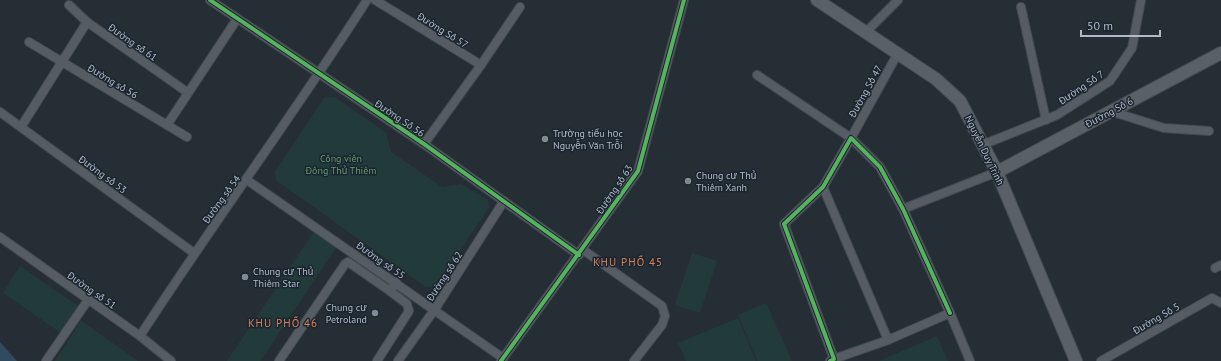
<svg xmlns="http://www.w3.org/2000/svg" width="1221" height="361" viewBox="0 0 1221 361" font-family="'PT Sans',sans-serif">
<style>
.green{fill:#233a3b}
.water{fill:#324a5f}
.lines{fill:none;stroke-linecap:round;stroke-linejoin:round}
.street-casing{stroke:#444a50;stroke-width:10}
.secondary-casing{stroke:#444a50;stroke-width:14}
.street{stroke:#565c63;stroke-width:8}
.secondary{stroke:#5a6068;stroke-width:12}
.cycleway-casing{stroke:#1a2530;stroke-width:6}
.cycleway{stroke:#56b35d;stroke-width:4}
.poi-dot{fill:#7f8a94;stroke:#1a2530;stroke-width:1.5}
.labels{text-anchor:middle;stroke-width:3;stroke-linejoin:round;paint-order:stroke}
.street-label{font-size:10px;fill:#afbbc7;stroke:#1a2530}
.poi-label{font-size:10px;fill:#afbbc7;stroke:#1a2530;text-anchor:start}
.park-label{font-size:10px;fill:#65996b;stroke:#1a2530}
.neighbourhood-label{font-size:11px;letter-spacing:1px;fill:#d98258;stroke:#1a2530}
</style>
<rect width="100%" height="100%" fill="#262e35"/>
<!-- green -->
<g class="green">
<polygon points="335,97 386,133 391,152 442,187 461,184 488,200 489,208 435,286 426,287 276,180 275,172 324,98"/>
<polygon points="315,230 337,246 260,361 227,361"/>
<polygon points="692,253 717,261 700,313 675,305"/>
<polygon points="20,266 79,307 61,333 3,293"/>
<polygon points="766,303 792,361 757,361 738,315"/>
<polygon points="738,318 756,361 686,361 678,343"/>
<polygon points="81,321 137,360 137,361 55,361"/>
<polygon points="937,336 948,361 879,361"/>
</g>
<!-- water -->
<polygon class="water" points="0,342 17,361 0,361"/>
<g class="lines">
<!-- street casing -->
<g class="street-casing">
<g id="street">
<polyline points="210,0 424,144 579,255"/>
<polyline points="375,0 481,65"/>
<polyline points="69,5 87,22 187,92"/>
<polyline points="1021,7 1046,120"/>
<polyline points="865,33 898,0"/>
<polyline points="29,42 187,137"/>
<polyline points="757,75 851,138 898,53"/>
<polyline points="1110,111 1164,128 1209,131"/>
<polyline points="0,112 194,253"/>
<polyline points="167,125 237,19"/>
<polyline points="21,127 87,22"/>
<polyline points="424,144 481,65 520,7"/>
<polyline points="982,145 1057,115 1110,81 1132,48 1141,0"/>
<polyline points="247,180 503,358"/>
<polyline points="823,187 888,340"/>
<polyline points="903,209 997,172"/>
<polyline points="0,237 140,336 171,361"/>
<polyline points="582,249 662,306 665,316 662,325 634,361"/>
<polyline points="1215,268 1221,265"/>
<path d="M140,336C213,223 294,114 367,0"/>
<polyline points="46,361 88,300"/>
<polyline points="279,361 345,264 348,262 354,266 390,291 396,282"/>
<polyline points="377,361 409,311 407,304 390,291"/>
<polyline points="398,361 435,309 504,201"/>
<polyline points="501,361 638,171 684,0"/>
<polyline points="830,361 834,359 784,224 823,187 851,138 880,167 903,209 950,313"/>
<polyline points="835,361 834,359 888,340 950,313 970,361"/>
<polyline points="1101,361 1212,298 1221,303"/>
</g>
</g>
<!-- secondary casing -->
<g class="secondary-casing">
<g id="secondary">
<polyline points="817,0 936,79 960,101 997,172 1076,361"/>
<polyline points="997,172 1221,53"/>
</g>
</g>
<!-- street -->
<use href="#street" class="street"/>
<!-- secondary -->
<use href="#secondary" class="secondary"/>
<!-- cycleway casing -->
<g class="cycleway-casing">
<g id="cycleway">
<polyline points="210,0 424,144 579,255"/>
<polyline points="501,361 638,171 684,0"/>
<polyline points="830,361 834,359 784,224 823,187 851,138 880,167 903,209 950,313"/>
</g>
</g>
<!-- cycleway -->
<use href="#cycleway" class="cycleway"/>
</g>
<!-- markers -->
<g class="poi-dot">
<circle cx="545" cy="139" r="4"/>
<circle cx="688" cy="181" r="4"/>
<circle cx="245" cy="277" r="4"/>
<circle cx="375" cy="313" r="4"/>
</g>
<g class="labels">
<!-- street labels -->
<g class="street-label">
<text transform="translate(443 30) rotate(32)" y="4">Đường Số 57</text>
<text transform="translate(133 42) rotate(35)" y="4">Đường số 61</text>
<text transform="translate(113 81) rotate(31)" y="4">Đường số 56</text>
<text transform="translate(1081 87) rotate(-34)" y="4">Đường Số 7</text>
<text transform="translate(865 91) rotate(-61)" y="4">Đường Số 47</text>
<text transform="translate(1109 112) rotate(-28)" y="4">Đường Số 6</text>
<text transform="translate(400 118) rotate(34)" y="4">Đường Số 56</text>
<text transform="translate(985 150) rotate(64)" y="4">Nguyễn Duy Trinh</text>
<text transform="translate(103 174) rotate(36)" y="4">Đường số 53</text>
<text transform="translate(614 189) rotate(-56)" y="4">Đường số 63</text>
<text transform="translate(221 199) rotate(-54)" y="4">Đường số 54</text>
<text transform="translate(381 260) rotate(35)" y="4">Đường số 55</text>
<text transform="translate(444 276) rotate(-57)" y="4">Đường số 62</text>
<text transform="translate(92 290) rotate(35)" y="4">Đường số 51</text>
<text transform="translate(1156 318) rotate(-30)" y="4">Đường Số 5</text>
</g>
<!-- poi labels -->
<g class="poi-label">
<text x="553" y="137">Trường tiểu học<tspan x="553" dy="12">Nguyễn Văn Trỗi</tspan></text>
<text x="696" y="179">Chung cư Thủ<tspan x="696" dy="12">Thiêm Xanh</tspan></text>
<text x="253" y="275">Chung cư Thủ<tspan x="253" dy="12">Thiêm Star</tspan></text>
<text x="367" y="311" text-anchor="end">Chung cư<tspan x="367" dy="12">Petroland</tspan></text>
</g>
<!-- park labels -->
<g class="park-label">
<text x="341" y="162">Công viên<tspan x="341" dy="12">Đông Thủ Thiêm</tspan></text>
</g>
<!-- neighbourhood labels -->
<g class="neighbourhood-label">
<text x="628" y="266">KHU PHỐ 45</text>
<text x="283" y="327">KHU PHỐ 46</text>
</g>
</g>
<!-- scale -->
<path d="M1081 30v6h79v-6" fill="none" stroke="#afbbc7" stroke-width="2"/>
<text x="1087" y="30" font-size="12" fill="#afbbc7" stroke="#1a2530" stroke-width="3" paint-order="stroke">50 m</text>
</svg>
